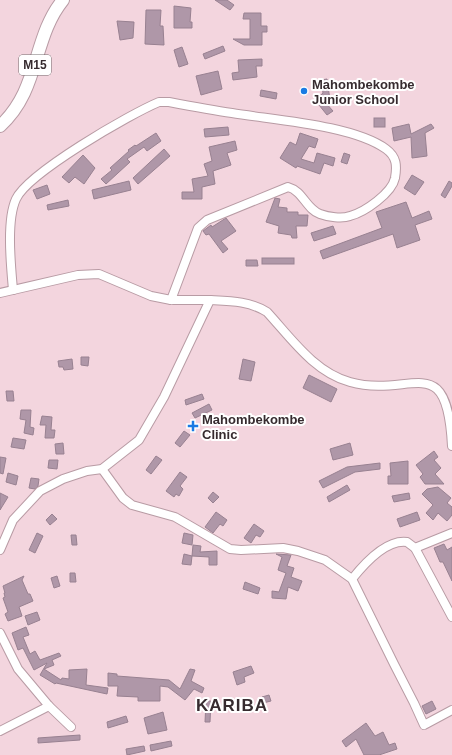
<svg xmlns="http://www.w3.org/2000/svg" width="452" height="755" viewBox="0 0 452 755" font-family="Arial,sans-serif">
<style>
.building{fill:#af97a8;stroke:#988191}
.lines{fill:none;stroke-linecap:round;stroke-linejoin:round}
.minor-casing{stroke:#b89ba4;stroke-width:10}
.primary-casing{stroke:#b89ba4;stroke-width:14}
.minor{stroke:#fff;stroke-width:8}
.primary{stroke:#fff;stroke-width:12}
.poi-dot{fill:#1a7be3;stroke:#fff;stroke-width:1.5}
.labels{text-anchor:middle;stroke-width:4;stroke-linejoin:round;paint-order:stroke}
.shield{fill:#fff;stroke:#726b6d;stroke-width:1}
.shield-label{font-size:12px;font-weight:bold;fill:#362b2f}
.poi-label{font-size:13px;font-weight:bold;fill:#362b2f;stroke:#fff;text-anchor:start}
.district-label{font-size:17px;font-weight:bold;letter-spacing:1px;fill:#362b2f;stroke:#fff}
</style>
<rect width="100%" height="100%" fill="#f3d5de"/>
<!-- building -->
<g class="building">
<polygon points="215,0 227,0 234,5 230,10"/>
<polygon points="174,6 191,8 190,22 192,22 192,28 174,28"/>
<polygon points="146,10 161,10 160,26 163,26 164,45 145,44"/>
<polygon points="244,13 261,13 261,26 267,26 267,32 262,32 262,45 244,45 233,39 250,39 250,19 243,19"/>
<polygon points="117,21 134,22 133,38 120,40"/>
<polygon points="223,46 225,51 205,59 203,54"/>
<polygon points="182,47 188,64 179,67 174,50"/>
<polygon points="262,59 262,66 256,66 257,77 233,80 232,73 239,72 238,60"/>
<polygon points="218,71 222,89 201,95 196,76"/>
<polygon points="327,79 330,100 324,101 333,111 327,115 315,100 323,93 321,80"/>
<polygon points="261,90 277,93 276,99 260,96"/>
<rect x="374" y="118" width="11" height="9"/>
<polygon points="409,124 411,134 431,124 434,128 425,133 427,156 412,158 411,137 394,141 392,128"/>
<polygon points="228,127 229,135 205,137 204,129"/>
<polygon points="156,133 161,141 147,151 144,147 127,159 130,162 106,184 101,179 112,170 110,168 129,151 128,150 135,145 136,146"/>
<polygon points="300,133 318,139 315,148 309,146 301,159 314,163 317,153 335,158 333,166 324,163 320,174 297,166 296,168 280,158 290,142 296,145"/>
<polygon points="235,141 237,150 227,153 231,165 213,171 215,184 202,187 202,199 182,199 182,192 194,192 192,179 208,176 204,164 212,161 209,147"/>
<polygon points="164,149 170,156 138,184 133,178"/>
<polygon points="344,153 350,155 347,164 341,162"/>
<polygon points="83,155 95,168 84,184 75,177 69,183 62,177"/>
<polygon points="412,175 424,182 415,195 404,188"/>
<polygon points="129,181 131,190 94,199 92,190"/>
<polygon points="449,181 452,183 452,186 445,198 441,195"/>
<polygon points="47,185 50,194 37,199 33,190"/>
<polygon points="275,198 280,199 278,207 287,208 287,212 298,212 298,215 308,215 307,226 296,226 297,238 292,238 291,235 278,233 279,226 266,222"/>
<polygon points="68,200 69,206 48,210 47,205"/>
<polygon points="406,202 412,218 429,211 432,219 415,225 420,240 397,248 393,234 323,259 320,251 382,228 376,212"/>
<polygon points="226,218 236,231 221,241 228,249 223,253 209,234 206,235 203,231 211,225 212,227"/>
<polygon points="333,226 336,234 314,241 311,233"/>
<rect x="262" y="258" width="32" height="6"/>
<polygon points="246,260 257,260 258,266 246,266"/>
<polygon points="81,357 89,357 88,366 81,365"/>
<polygon points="72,359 73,369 64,370 63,367 59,367 58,361"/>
<polygon points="243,359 255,362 251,381 239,379"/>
<polygon points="309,375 337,389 331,402 303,388"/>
<polygon points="6,391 13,391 14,401 7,401"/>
<polygon points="202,394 204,399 186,405 185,400"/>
<polygon points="209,404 212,410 195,418 192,413"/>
<polygon points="21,410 31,410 30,427 34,428 33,435 24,433 26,420 20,419"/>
<polygon points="42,416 52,417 51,430 55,430 54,438 45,438 46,425 40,425"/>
<polygon points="184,431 190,435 180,447 175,443"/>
<polygon points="13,438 26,440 24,449 11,447"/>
<polygon points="63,443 64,454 56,454 55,444"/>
<polygon points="350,443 353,455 333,460 330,449"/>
<polygon points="434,451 438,457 434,460 441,468 435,474 444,484 425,484 420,477 423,474 416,465"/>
<polygon points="156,456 162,460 151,474 146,470"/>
<polygon points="0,457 6,458 3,474 0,473"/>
<polygon points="49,460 58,460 57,469 48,468"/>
<polygon points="408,461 408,484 388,484 388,476 391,476 390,463"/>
<polygon points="380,463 380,469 355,472 323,488 319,481 347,467"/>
<polygon points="180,472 187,477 180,486 183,489 179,496 176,494 174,497 166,491"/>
<polygon points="8,473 18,476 16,485 6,482"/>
<polygon points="31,478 39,479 38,486 35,489 29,488"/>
<polygon points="347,485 350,490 329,502 327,497"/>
<polygon points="438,487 451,498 447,503 452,507 452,515 447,521 438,513 433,520 426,513 433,505 422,494 427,489"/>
<polygon points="213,492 219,497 213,503 208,498"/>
<polygon points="0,493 8,497 0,510"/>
<polygon points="409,493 410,499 394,502 392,496"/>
<polygon points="216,512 227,520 223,526 220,524 213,533 205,527"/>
<polygon points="417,512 420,520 400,527 397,519"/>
<polygon points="52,514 57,519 50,525 46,520"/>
<polygon points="254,524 264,531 260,537 256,535 251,543 244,538"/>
<polygon points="37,533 43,536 35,553 29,550"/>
<polygon points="184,533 193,535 192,545 182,543"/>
<polygon points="71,535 76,535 77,545 72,545"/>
<polygon points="444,544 447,550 452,547 452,581 443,562 440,562 434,548"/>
<polygon points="193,545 201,546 200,552 217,551 217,565 209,565 209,557 192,556"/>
<polygon points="184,554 192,556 191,565 182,564"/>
<polygon points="276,554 291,555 287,566 294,568 291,577 302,581 298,591 288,587 286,599 272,598 272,591 279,592 286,573 278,570 282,557"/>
<polygon points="70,573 75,573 76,582 70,582"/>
<polygon points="24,576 22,580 28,594 30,594 33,601 19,607 22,616 8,621 5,614 8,612 3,598 5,597 4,593 5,593 3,586"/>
<polygon points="57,576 60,586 54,588 51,578"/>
<polygon points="245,582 260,588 258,594 243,589"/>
<polygon points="37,612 40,620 28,625 25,616"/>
<polygon points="26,627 29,635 23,637 30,654 35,651 40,660 59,653 61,656 52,660 54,665 44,669 61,680 62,678 69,679 69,670 87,669 86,685 108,688 107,694 56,683 55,684 40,675 47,663 34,670 23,648 18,650 12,633"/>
<polygon points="251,666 254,673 244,677 245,682 237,685 233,672"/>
<polygon points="190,669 195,670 191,681 204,688 202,693 194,689 185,700 168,687 160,686 160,701 138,701 138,697 117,696 118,686 108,686 108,673 117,674 117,676 169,680 180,689"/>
<polygon points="269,695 271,701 263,703 262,697"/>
<polygon points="206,701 211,701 210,722 205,722"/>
<polygon points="432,701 436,709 426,714 422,706"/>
<polygon points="163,712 167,730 148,734 144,718"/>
<polygon points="126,716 128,722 108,728 107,722"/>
<polygon points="366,723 375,736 383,732 389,745 395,743 397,749 379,755 364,755 356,739 346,747 342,741"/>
<polygon points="80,735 80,740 38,743 38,738"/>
<polygon points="171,741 172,746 151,751 150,745"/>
<polygon points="144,746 145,751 127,755 126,749"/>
</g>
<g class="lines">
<!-- minor casing -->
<g class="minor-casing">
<g id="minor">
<path d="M13,290C11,266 6,221 16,199C28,173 130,114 159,102H169C190,106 211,110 232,113C274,120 353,125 386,149C397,157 397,166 395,178C392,193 365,212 350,216C342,219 328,217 320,214C306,209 303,191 288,187L207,220L198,228L171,300"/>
<polyline points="0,293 78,275 99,274 151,296 171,300 210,300 164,397 139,440 102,469 87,471 63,479 40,491 13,520 0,550"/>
<path d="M210,300C231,301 249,301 267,312C291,338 314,372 350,382C412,399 447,347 452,446"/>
<polyline points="102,469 123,498 132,505 175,517 230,549 241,550 283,548 298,551 325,560 352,579 394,664 414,703 424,725 452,710"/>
<polyline points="415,548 452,617"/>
<path d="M352,579C364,564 386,539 407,542L415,548L452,533"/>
<polyline points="0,633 18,669 49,706 71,727"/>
<polyline points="0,731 49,706"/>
</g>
</g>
<!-- primary casing -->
<g class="primary-casing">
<path id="primary" d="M0,126C40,90 32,38 63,0"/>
</g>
<!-- minor -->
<use href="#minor" class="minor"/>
<!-- primary -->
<use href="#primary" class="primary"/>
</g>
<!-- markers -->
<g class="poi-dot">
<circle cx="304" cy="91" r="4"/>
<path d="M191 420h4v4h4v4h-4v4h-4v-4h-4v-4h4z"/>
</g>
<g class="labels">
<!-- shield labels -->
<rect class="shield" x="19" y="55" width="32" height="20" rx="3"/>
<g class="shield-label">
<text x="35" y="69">M15</text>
</g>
<!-- poi labels -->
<g class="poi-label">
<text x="312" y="89">Mahombekombe<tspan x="312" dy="15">Junior School</tspan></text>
<text x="202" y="424">Mahombekombe<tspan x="202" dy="15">Clinic</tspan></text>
</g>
<!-- district labels -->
<g class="district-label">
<text x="232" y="711">KARIBA</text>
</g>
</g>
</svg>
